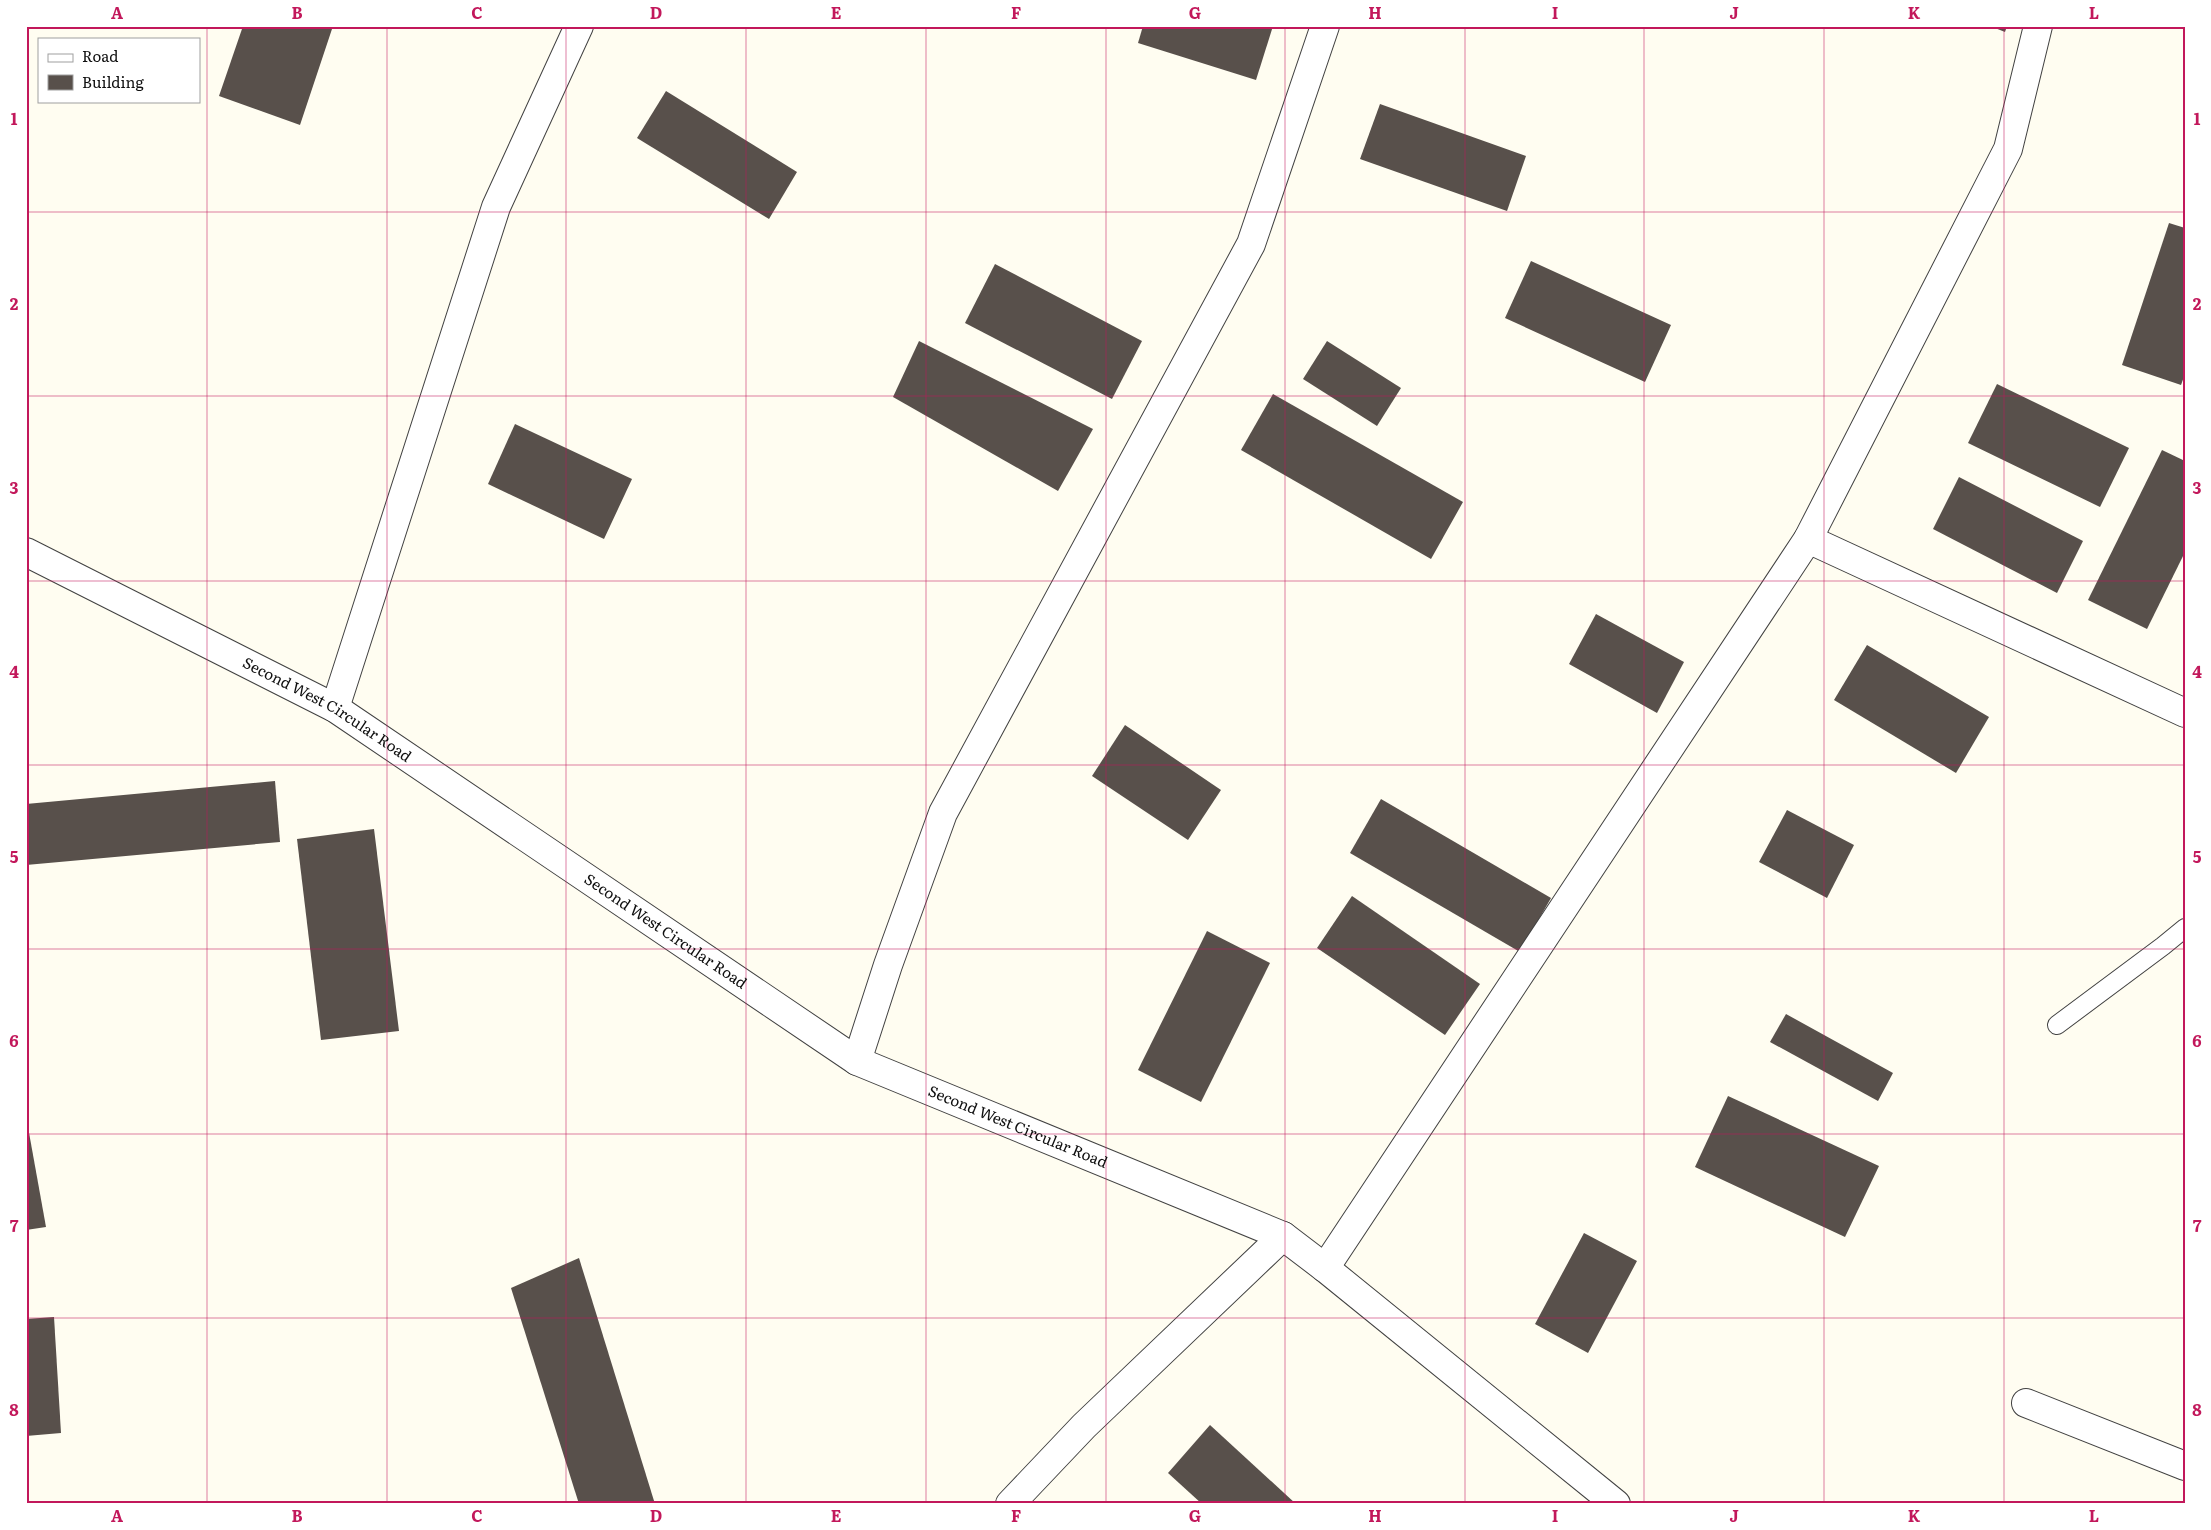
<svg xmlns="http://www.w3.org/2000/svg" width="2211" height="1530" viewBox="0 0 2211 1530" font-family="Literata,serif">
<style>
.building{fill:#58504b}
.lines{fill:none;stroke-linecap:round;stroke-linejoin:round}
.service-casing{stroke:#424242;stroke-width:20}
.minor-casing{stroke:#424242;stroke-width:30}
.service{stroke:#fff;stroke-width:18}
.minor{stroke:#fff;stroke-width:28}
.grid{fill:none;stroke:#c2185b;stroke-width:1;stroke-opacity:0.55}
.labels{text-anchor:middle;stroke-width:5;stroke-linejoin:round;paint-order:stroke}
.street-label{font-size:15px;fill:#0f0f0f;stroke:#fff}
.neatline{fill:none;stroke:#c2185b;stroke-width:2}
.grid-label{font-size:16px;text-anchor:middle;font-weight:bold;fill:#c2185b}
</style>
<rect width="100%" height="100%" fill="#fffdf1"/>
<!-- building -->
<g class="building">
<polygon points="243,26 333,26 300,125 219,96"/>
<polygon points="1143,26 1273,26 1256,80 1138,43"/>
<polygon points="1990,26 2007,26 2005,32"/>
<polygon points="666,91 797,172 769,219 637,138"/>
<polygon points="1380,104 1526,156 1507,211 1360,159"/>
<polygon points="2169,223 2185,228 2185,374 2181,385 2122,365"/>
<polygon points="1531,261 1671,325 1645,382 1505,318"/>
<polygon points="995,264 1142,341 1112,399 965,323"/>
<polygon points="919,341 1093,429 1058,491 893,397"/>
<polygon points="1327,341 1401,388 1377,426 1303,379"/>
<polygon points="1997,384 2129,448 2100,507 1968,443"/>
<polygon points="1273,394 1463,502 1431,559 1241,450"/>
<polygon points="515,424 632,479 604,539 488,484"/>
<polygon points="2162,450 2185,461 2185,552 2147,629 2088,600"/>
<polygon points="1959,477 2083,541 2057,593 1933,529"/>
<polygon points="1596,614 1684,662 1657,713 1569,664"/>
<polygon points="1867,645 1989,717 1956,773 1834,700"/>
<polygon points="1125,725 1221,790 1188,840 1092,776"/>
<polygon points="275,781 280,842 26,865 26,804"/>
<polygon points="1381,799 1551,898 1520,952 1350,853"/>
<polygon points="1787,810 1854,845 1827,898 1759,862"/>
<polygon points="374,829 399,1031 321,1040 297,839"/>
<polygon points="1352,896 1480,984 1445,1035 1317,948"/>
<polygon points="1207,931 1270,963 1201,1102 1138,1070"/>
<polygon points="1786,1014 1893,1073 1878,1101 1770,1042"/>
<polygon points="1728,1096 1879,1166 1845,1237 1695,1167"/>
<polygon points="26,1116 46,1227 26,1230"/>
<polygon points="1584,1233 1637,1261 1588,1353 1535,1324"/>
<polygon points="579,1258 655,1504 579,1504 511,1288"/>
<polygon points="54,1317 61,1433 26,1436 26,1319"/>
<polygon points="1210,1425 1296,1504 1202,1504 1168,1473"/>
</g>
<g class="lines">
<!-- service casing -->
<g class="service-casing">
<polyline id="service" points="2057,1025 2163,946 2185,928"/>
</g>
<!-- minor casing -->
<g class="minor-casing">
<g id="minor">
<polyline points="1808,539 2185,713"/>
<path id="s1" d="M26,552L335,708L857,1061L1283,1236L1325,1268L1616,1504"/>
<polyline points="335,708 496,207 579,26"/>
<polyline points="857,1061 888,965 943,813 1251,244 1325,26"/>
<polyline points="1325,1268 1808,539 2008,149 2038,26"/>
<polyline points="2026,1403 2185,1466"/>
<polyline points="1010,1504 1084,1426 1283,1236"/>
</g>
</g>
<!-- service -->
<use href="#service" class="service"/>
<!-- minor -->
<use href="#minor" class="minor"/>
</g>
<!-- grid -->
<path class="grid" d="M207,26V1504M387,26V1504M566,26V1504M746,26V1504M926,26V1504M1106,26V1504M1285,26V1504M1465,26V1504M1644,26V1504M1824,26V1504M2004,26V1504M26,212H2185M26,396H2185M26,581H2185M26,765H2185M26,949H2185M26,1134H2185M26,1318H2185"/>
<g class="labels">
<!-- street labels -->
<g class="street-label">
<text dy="5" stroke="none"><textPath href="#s1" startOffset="340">Second West Circular Road</textPath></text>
<text dy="5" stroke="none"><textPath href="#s1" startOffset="745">Second West Circular Road</textPath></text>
<text dy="5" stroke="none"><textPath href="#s1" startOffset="1150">Second West Circular Road</textPath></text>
</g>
</g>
<!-- border -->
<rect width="2211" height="1530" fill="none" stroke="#ffffff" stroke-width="55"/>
<!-- legend -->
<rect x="38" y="38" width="162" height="65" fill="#ffffff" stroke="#9f9f9f"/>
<rect x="48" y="54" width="25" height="8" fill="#ffffff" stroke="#9f9f9f"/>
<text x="82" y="62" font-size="15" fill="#0f0f0f">Road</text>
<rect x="48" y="75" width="25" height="15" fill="#58504b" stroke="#9f9f9f"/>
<text x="82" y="88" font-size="15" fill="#0f0f0f">Building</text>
<rect x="28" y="28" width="2156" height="1474" class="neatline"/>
<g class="grid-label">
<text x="117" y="19">A</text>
<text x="297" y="19">B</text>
<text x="477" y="19">C</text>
<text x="656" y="19">D</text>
<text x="836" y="19">E</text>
<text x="1016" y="19">F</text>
<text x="1195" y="19">G</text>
<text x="1375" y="19">H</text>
<text x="1555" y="19">I</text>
<text x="1734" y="19">J</text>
<text x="1914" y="19">K</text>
<text x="2094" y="19">L</text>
<text x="14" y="125">1</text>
<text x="2197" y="125">1</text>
<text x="14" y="310">2</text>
<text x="2197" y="310">2</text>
<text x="14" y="494">3</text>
<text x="2197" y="494">3</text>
<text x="14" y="678">4</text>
<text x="2197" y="678">4</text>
<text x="14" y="863">5</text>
<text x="2197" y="863">5</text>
<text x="14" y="1047">6</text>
<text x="2197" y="1047">6</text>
<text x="14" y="1232">7</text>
<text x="2197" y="1232">7</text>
<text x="14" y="1416">8</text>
<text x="2197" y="1416">8</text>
<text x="117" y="1522">A</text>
<text x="297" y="1522">B</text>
<text x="477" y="1522">C</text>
<text x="656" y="1522">D</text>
<text x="836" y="1522">E</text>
<text x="1016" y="1522">F</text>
<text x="1195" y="1522">G</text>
<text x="1375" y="1522">H</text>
<text x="1555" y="1522">I</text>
<text x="1734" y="1522">J</text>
<text x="1914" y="1522">K</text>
<text x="2094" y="1522">L</text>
</g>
</svg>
